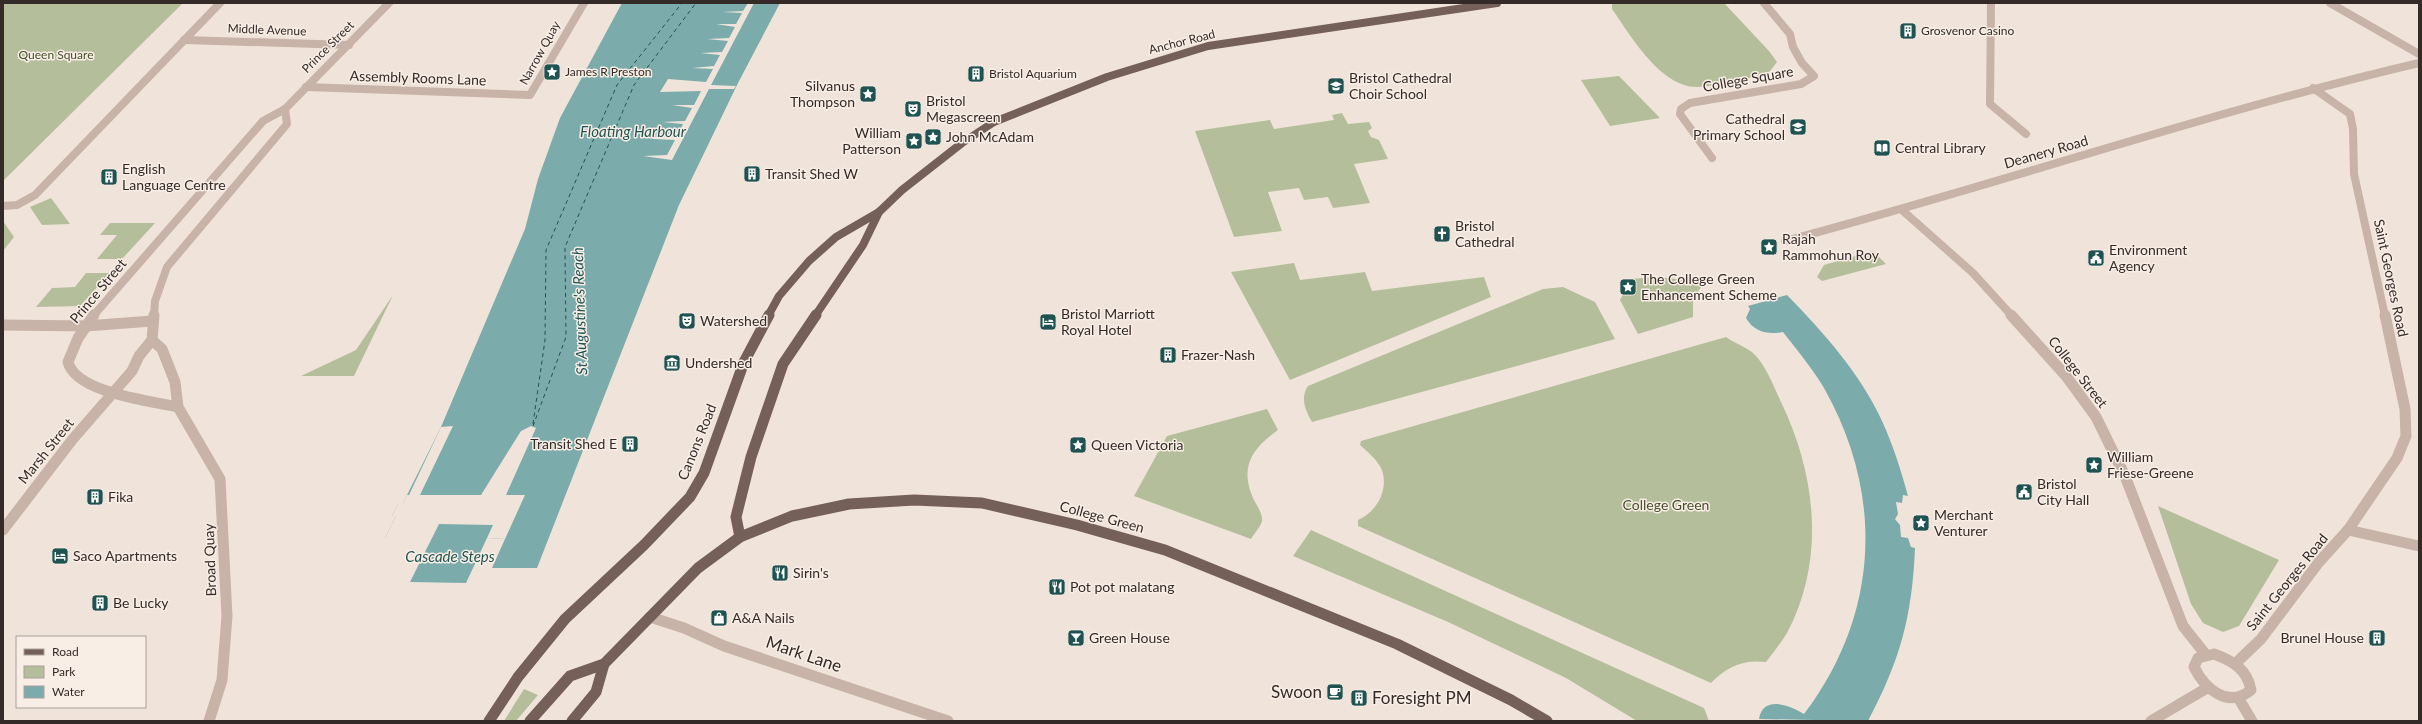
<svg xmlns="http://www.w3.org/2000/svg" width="2422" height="724" viewBox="0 0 2422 724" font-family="Lato,sans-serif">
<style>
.green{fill:#b5be9b}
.water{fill:#7babaa}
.pier{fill:#f0e4da}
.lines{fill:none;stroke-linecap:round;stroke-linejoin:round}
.ferry{stroke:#1f5352;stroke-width:1;stroke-dasharray:4 3.5;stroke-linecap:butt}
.minor-far1{stroke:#c7b3a7;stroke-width:8}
.minor{stroke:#c7b3a7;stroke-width:11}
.major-far1{stroke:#756059;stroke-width:8}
.major{stroke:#756059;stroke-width:11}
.labels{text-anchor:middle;stroke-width:3;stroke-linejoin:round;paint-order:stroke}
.far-street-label{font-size:12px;fill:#342a27;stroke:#f8eee6}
.far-poi-label{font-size:12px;fill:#342a27;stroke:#f8eee6;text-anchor:start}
.far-park-label{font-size:12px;fill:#46512c;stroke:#f8eee6}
.street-label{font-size:14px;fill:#342a27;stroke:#f8eee6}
.poi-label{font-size:14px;fill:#342a27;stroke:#f8eee6;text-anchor:start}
.park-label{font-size:14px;fill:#46512c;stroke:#f8eee6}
.water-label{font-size:15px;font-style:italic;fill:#1f5352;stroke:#f8eee6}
.near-street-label{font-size:17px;fill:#342a27;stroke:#f8eee6}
.near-poi-label{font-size:17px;fill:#342a27;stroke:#f8eee6;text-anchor:end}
</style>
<rect width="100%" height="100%" fill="#f0e4da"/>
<!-- green -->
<g class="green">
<polygon points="3,3 183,3 4,180"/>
<path d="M1612,3H1724L1769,51L1777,62L1770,71L1761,76C1741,79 1719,86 1698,87C1661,88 1631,36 1612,9Z"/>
<polygon points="1619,76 1660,118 1610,126 1581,80"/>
<polygon points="1342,113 1348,124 1369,122 1372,128 1368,131 1371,137 1379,140 1388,159 1354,164 1370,203 1333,208 1328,197 1304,200 1299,188 1268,192 1282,231 1234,237 1195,131 1270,120 1274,129 1334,120 1332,115"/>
<polygon points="51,198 70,224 42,225 30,207"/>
<polygon points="3,221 14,237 3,251"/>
<polygon points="110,223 155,223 122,259 97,259 117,235 100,235"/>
<polygon points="1873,251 1886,264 1822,281 1817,277 1824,265"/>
<polygon points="1294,263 1300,280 1365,272 1372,291 1484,277 1491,297 1290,380 1231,272"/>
<polygon points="86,273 110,273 80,306 36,307 52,288 75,287"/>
<polygon points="1657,277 1705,282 1693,298 1693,317 1638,334 1620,300 1631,279"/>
<path d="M1563,287L1595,302L1615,339L1312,422C1305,410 1300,398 1308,386L1543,289Z"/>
<polygon points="393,295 354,376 301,376 356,350"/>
<path d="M1726,337C1734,343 1744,346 1752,352C1765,363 1774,387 1781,402C1816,474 1826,560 1787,633C1781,643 1773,653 1766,662C1743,659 1726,667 1711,683L1358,526V520C1377,512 1390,488 1381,468C1376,459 1368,452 1360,445L1361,441Z"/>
<path d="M1267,409L1278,430C1251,449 1239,468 1254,500C1257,506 1263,514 1262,521C1261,526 1254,534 1251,539L1134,496L1167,436Z"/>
<polygon points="2158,506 2279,560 2239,626 2223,632 2203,623 2191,604"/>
<polygon points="1311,530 1704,708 1709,721 1637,721 1566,678 1448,622 1293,556"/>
<polygon points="524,689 538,695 516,721 504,721"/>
</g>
<!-- water -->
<g class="water">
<polygon points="622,3 780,3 738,83 679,205 537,568 492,568 505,539 487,538 466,583 410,582 432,538 385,538 396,516 392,516 398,503 403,503 441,427 525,229 538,179 560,118"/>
<path d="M1787,295C1823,332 1860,373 1882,421C1893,445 1901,470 1908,496L1903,495L1902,503L1896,502L1898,514L1895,519L1900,525L1901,537L1908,538L1911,547L1915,548C1912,618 1900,660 1868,721L1759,719C1763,695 1790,705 1804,714C1879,615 1885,496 1824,388C1812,368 1797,350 1783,332C1768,335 1754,332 1746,318L1750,309L1748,306Z"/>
</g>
<!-- pier -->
<g class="pier">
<polygon points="748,3 754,3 711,85 736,86 734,89 709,89 672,160 643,156 667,155 675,140 653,139 654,137 677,137 683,124 662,122 685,121 692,108 672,105 694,105 701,91 660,92 668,79 706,82 713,69 692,68 714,66 720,55 700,53 722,52 728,41 707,39 729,38 735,27 716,24 736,24 742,13 722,12 743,11"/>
<polygon points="453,426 420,495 481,495 521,431 531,426 536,428 506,495 525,495 505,539 487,538 493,525 439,524 432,538 385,538 396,516 392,516 398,503 403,503 407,495 409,495 441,427"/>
</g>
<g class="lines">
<!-- ferry -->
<g class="ferry">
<polyline points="533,424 545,340 546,250 617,85 682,3"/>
<polyline points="533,426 566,337 565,247 634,85 696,3"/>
</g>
<!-- minor-far1 -->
<g class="minor-far1">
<polyline points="1991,3 1990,104 2026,134"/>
<polyline points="2330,3 2419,54"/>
<polyline points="184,40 349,45"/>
<polyline points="306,87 530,95 584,3"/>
<polyline points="2313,88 2350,114 2353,129 2354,174 2385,316"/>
<polyline points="1712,158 1680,114 1681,109 1690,103 1801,84 1814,76 1802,63 1793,47 1790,34 1764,3"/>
<polyline points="3,206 17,205 35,195 220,3"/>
<polyline points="1902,210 1973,273 2012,316"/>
<path d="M1785,241C1997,185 2205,113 2419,63"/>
<polyline points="93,316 263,121 285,109 389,3"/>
<polyline points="154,316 155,301 167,267 287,124 285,109"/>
</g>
<!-- minor -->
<g class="minor">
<path d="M94,315L78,338L68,362C76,393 151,401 178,407"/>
<polyline points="2011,315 2066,376 2096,417 2125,476 2183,626 2206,655"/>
<polyline points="3,325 86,326 152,321"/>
<polyline points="152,340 162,349 175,382 178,407 220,479 227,616 222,680 209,721"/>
<polyline points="3,530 72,440 132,371 139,356 152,340 154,315"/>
<polyline points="2348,530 2419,546"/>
<polyline points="650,617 684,628 724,646 948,721"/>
<path d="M2214,654C2233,661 2247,669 2251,690C2228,709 2205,689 2194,667L2198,658Z"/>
<polyline points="2236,663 2261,639 2319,562 2348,530 2397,458 2406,436 2405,409 2385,315"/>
<polyline points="2239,699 2252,721"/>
<polyline points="2151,721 2207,688"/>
</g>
<!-- major-far1 -->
<g class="major-far1">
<polyline points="768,316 779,296 809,261 836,237 879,212 902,190 962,143 994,122 1107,77 1208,46 1497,3"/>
<polyline points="815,316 863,245 879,212"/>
</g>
<!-- major -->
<g class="major">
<polyline points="740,537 736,517 751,457 783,364 816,315"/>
<polyline points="489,721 518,677 565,619 644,545 690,497 704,473 744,362 769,315"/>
<polyline points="530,721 570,676 604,664 698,568 740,537 792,516 849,504 914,500 982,503 1077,525 1165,550 1397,644 1511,700 1547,721"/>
<polyline points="572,721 596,692 604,664"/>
</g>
</g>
<!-- icons -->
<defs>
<g id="building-square" transform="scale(0.9)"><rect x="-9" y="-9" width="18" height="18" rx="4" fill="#1f5352" stroke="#f8eee6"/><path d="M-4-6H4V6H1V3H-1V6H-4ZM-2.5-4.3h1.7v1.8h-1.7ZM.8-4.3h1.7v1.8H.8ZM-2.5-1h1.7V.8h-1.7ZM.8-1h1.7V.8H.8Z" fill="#fff"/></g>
<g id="sight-square" transform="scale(0.9)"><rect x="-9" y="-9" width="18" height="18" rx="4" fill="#1f5352" stroke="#f8eee6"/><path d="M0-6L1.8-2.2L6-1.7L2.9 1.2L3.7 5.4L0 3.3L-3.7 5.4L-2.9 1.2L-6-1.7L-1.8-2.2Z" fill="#fff"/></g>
<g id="school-square" transform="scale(0.9)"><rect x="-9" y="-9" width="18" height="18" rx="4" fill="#1f5352" stroke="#f8eee6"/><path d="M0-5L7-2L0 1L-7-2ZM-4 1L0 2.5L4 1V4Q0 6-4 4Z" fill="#fff"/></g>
<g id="theatre-square" transform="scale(0.9)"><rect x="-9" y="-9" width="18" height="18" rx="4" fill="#1f5352" stroke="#f8eee6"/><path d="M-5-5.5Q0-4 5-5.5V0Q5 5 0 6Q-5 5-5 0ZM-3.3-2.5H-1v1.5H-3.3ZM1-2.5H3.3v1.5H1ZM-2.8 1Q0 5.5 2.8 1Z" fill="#fff"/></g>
<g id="library-square" transform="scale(0.9)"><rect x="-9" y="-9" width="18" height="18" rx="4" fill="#1f5352" stroke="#f8eee6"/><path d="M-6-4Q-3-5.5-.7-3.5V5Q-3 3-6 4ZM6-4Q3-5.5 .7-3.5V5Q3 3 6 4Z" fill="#fff"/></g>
<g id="church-square" transform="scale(0.9)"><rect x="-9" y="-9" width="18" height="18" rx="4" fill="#1f5352" stroke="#f8eee6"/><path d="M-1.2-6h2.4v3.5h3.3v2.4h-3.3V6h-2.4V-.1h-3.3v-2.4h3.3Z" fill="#fff"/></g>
<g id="civic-square" transform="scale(0.9)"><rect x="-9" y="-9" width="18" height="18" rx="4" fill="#1f5352" stroke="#f8eee6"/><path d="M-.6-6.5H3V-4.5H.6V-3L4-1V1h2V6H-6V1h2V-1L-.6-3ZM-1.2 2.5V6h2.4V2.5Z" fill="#fff"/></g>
<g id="hotel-square" transform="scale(0.9)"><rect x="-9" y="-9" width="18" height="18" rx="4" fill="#1f5352" stroke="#f8eee6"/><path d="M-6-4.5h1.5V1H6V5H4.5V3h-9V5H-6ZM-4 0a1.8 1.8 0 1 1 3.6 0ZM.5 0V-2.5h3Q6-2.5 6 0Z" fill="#fff"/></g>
<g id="museum-square" transform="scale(0.9)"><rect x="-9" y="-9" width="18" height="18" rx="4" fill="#1f5352" stroke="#f8eee6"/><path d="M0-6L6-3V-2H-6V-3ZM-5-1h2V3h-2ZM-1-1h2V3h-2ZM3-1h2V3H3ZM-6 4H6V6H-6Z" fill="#fff"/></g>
<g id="restaurant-square" transform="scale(0.9)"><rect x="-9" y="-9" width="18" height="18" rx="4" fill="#1f5352" stroke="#f8eee6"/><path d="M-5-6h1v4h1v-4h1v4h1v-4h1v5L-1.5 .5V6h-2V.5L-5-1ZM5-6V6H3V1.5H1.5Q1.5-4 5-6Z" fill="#fff"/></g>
<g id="shop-square" transform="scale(0.9)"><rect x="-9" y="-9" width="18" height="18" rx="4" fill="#1f5352" stroke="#f8eee6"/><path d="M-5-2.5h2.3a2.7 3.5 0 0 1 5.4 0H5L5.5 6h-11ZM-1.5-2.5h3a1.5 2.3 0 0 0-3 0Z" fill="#fff"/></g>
<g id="bar-square" transform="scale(0.9)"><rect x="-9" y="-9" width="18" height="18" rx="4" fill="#1f5352" stroke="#f8eee6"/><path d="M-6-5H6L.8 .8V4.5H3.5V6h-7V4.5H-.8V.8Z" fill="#fff"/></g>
<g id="cafe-square" transform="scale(0.9)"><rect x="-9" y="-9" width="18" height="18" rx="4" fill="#1f5352" stroke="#f8eee6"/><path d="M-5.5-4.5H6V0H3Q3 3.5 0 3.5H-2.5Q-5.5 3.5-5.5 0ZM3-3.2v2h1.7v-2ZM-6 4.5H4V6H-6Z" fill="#fff"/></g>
</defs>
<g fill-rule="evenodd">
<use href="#building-square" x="1908" y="31"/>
<use href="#sight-square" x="552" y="72"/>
<use href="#building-square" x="976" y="74"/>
<use href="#school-square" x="1336" y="86"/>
<use href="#sight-square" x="868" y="94"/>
<use href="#theatre-square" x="913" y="109"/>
<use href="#school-square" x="1798" y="127"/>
<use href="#sight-square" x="933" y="137"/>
<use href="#sight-square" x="914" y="141"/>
<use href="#library-square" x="1882" y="148"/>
<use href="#building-square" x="752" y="174"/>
<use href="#building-square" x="109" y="177"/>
<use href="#church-square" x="1442" y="234"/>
<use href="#sight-square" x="1769" y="247"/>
<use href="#civic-square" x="2096" y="258"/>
<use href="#sight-square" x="1628" y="287"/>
<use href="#theatre-square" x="687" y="321"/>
<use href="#hotel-square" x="1048" y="322"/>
<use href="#building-square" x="1168" y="355"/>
<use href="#museum-square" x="672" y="363"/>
<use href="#building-square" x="630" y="444"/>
<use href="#sight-square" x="1078" y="445"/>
<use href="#sight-square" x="2094" y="465"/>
<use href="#civic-square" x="2024" y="492"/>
<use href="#building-square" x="95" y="497"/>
<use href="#sight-square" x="1921" y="523"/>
<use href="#hotel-square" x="60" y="556"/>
<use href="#restaurant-square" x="780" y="573"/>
<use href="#restaurant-square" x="1057" y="587"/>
<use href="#building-square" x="100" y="603"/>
<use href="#shop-square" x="719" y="618"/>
<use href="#bar-square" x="1076" y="638"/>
<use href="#building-square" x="2377" y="638"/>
<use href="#cafe-square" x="1335" y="692"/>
<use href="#building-square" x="1359" y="698"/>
</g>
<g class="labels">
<!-- far-street labels -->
<g class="far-street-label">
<text transform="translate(267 30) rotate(2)" y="4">Middle Avenue</text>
<text transform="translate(1182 42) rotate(-14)" y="4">Anchor Road</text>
<text transform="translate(328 47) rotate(-45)" y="4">Prince Street</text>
<text transform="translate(540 53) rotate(-61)" y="4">Narrow Quay</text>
</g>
<!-- far-poi labels -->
<g class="far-poi-label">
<text x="1921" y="35">Grosvenor Casino</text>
<text x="565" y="76">James R Preston</text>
<text x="989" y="78">Bristol Aquarium</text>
</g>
<!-- far-park labels -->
<g class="far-park-label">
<text x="56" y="59">Queen Square</text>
</g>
<!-- street labels -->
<g class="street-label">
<text transform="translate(418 78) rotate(2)" y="5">Assembly Rooms Lane</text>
<text transform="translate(1748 79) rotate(-10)" y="5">College Square</text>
<text transform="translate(2046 152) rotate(-16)" y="5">Deanery Road</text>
<text transform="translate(2391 278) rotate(78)" y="5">Saint Georges Road</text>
<text transform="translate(98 291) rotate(-50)" y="5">Prince Street</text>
<text transform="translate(2078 372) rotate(52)" y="5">College Street</text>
<text transform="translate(697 442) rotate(-68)" y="5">Canons Road</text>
<text transform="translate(46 451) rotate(-51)" y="5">Marsh Street</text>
<text transform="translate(1102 517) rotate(15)" y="5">College Green</text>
<text transform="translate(210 560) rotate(-92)" y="5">Broad Quay</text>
<text transform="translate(2287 582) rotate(-51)" y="5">Saint Georges Road</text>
</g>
<!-- poi labels -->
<g class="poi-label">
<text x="1349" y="83">Bristol Cathedral<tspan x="1349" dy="16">Choir School</tspan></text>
<text x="855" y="91" text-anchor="end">Silvanus<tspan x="855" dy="16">Thompson</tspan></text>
<text x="926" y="106">Bristol<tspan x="926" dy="16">Megascreen</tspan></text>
<text x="1785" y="124" text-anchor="end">Cathedral<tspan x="1785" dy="16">Primary School</tspan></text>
<text x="901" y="138" text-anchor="end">William<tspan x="901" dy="16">Patterson</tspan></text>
<text x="946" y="142">John McAdam</text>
<text x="1895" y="153">Central Library</text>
<text x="122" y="174">English<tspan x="122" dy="16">Language Centre</tspan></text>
<text x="765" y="179">Transit Shed W</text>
<text x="1455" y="231">Bristol<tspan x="1455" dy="16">Cathedral</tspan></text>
<text x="1782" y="244">Rajah<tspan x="1782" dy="16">Rammohun Roy</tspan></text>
<text x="2109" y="255">Environment<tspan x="2109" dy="16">Agency</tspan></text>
<text x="1641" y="284">The College Green<tspan x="1641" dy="16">Enhancement Scheme</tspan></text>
<text x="1061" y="319">Bristol Marriott<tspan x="1061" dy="16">Royal Hotel</tspan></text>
<text x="700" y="326">Watershed</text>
<text x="1181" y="360">Frazer-Nash</text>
<text x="685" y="368">Undershed</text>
<text x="617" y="449" text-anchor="end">Transit Shed E</text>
<text x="1091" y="450">Queen Victoria</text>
<text x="2107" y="462">William<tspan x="2107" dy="16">Friese-Greene</tspan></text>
<text x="2037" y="489">Bristol<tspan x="2037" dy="16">City Hall</tspan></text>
<text x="108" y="502">Fika</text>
<text x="1934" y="520">Merchant<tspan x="1934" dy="16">Venturer</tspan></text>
<text x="73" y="561">Saco Apartments</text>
<text x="793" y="578">Sirin's</text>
<text x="1070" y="592">Pot pot malatang</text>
<text x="113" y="608">Be Lucky</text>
<text x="732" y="623">A&amp;A Nails</text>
<text x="1089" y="643">Green House</text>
<text x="2364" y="643" text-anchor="end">Brunel House</text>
</g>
<!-- park labels -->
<g class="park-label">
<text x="1666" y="510">College Green</text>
</g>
<!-- water labels -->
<g class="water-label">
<text x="633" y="137">Floating Harbour</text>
<text transform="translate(580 311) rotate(-92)" y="5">St Augustine's Reach</text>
<text x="450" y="562">Cascade Steps</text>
</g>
<!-- near-street labels -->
<g class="near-street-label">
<text transform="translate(804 654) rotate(19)" y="6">Mark Lane</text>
</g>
<!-- near-poi labels -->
<g class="near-poi-label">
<text x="1322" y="698">Swoon</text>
<text x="1372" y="704" text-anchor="start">Foresight PM</text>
</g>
</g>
<!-- border -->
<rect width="2422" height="724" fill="none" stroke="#342a27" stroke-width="8"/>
<!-- legend -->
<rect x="16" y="636" width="130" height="72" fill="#f8eee6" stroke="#aaa09a"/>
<rect x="24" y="649" width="20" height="6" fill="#756059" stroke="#aaa09a"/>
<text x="52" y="656" font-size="12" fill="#342a27">Road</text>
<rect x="24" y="666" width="20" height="12" fill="#b5be9b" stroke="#aaa09a"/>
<text x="52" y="676" font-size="12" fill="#342a27">Park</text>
<rect x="24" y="686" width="20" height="12" fill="#7babaa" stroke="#aaa09a"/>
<text x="52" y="696" font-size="12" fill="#342a27">Water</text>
</svg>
